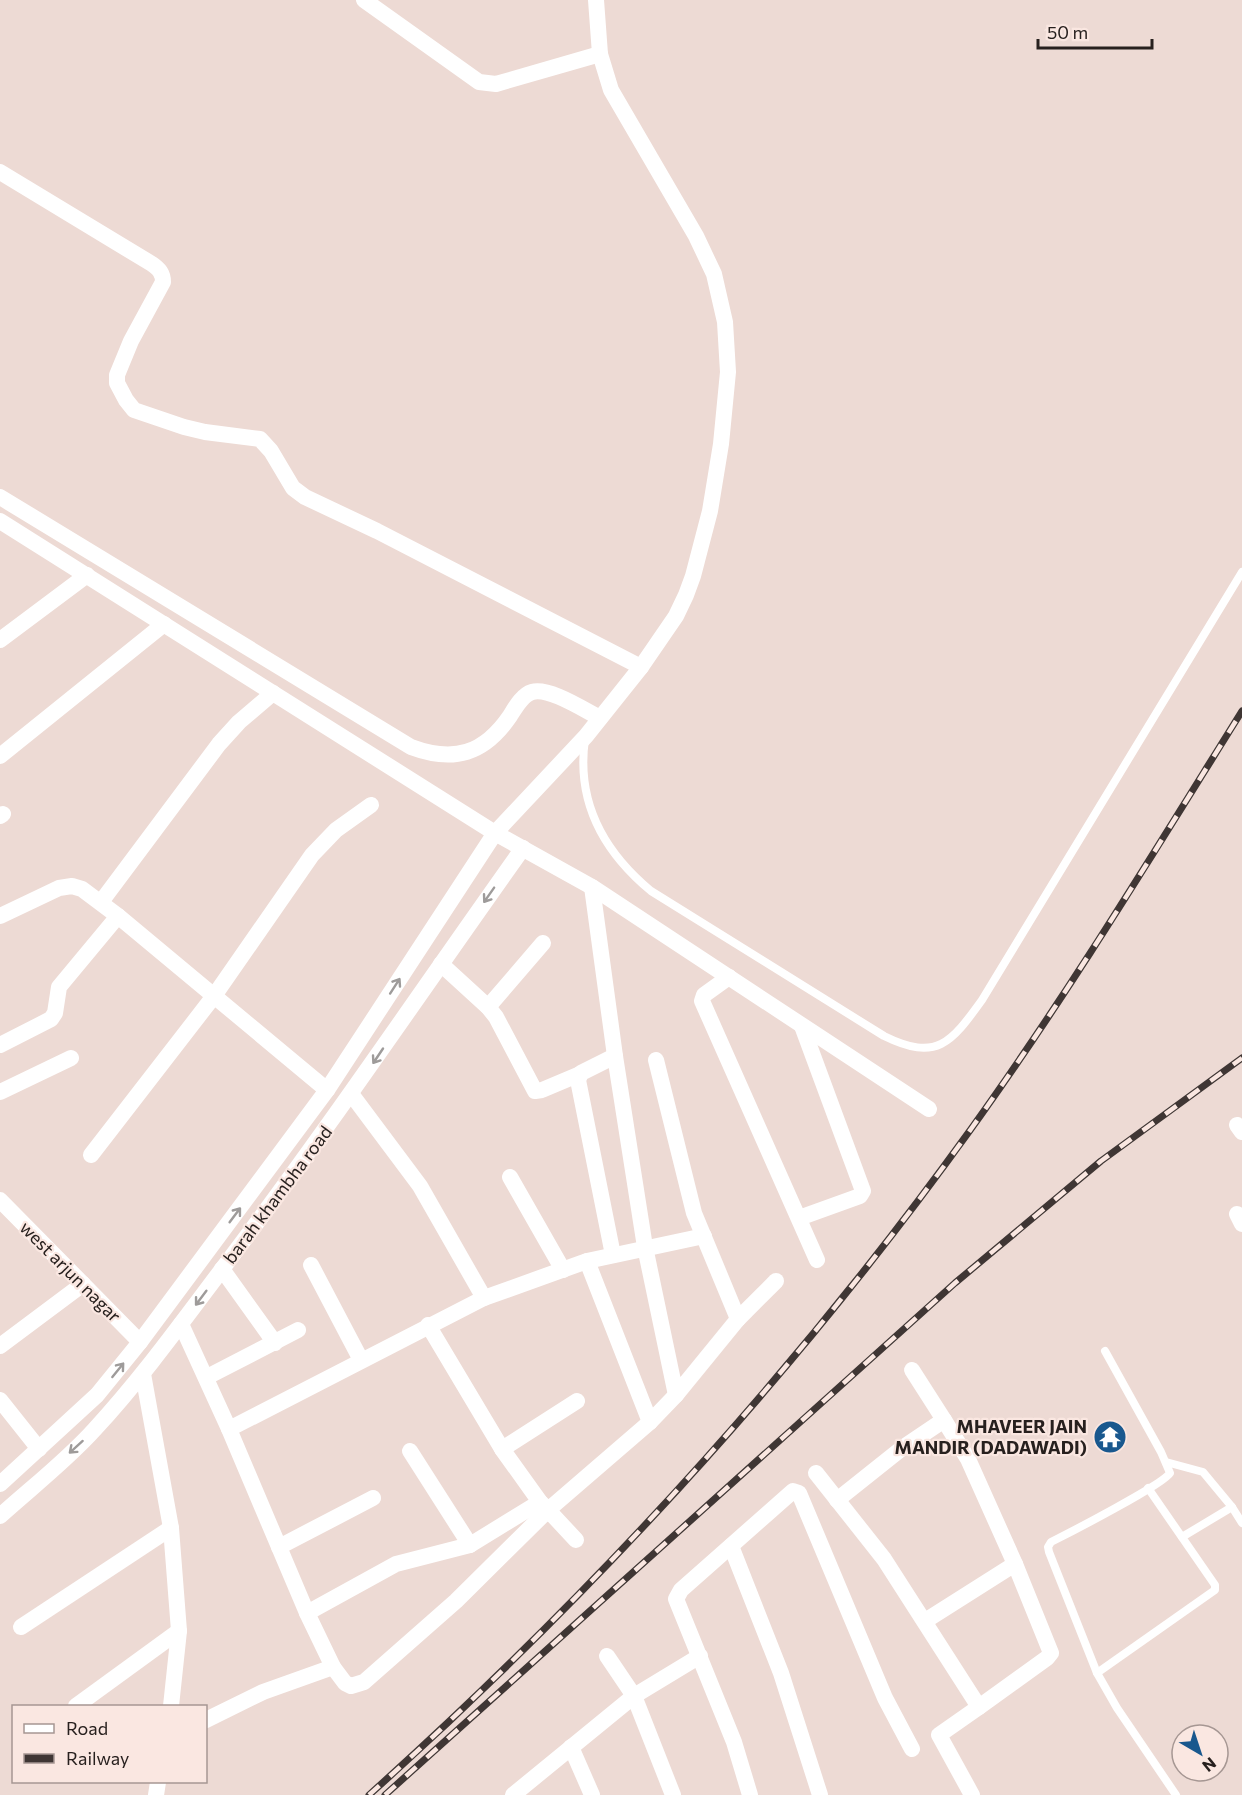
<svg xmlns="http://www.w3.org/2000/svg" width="1242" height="1795" viewBox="0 0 1242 1795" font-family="Commissioner,sans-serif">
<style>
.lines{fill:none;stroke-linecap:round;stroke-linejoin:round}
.service{stroke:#fff;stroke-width:8}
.minor{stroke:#fff;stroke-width:16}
.rail-casing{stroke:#3f3634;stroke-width:7}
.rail{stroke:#fae7e1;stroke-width:4.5;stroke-dasharray:14;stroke-linecap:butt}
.oneway{stroke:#9e9b9a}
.labels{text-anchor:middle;stroke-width:4.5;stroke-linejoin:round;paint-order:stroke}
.street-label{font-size:18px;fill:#27201e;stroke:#fae7e1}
.poi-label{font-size:18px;font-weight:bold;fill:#27201e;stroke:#fae7e1;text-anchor:end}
</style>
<rect width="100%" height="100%" fill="#eddad4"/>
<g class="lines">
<!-- service -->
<g class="service">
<path d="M585,739C576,802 604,852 651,891L884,1036C937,1062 951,1043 982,1000L1242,572"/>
<path d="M1105,1351L1161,1452L1170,1473C1164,1484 1069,1533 1051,1542L1048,1547L1049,1552L1097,1673L1117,1708L1176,1795"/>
<polyline points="1166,1462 1203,1472 1232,1507"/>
<polyline points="1182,1537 1232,1507 1242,1523"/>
<polyline points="1097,1673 1215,1590 1215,1585 1148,1488"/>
</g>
<!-- minor -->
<g class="minor">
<polyline points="364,0 479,82 496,84 600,54"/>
<path d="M0,172L152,264C159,269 163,273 163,282L131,341L117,375V383L126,400L134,410L184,427L205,432L260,439L271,451L293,488L305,497L377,531L641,667"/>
<path d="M0,497L411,747C454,763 484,754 510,716C515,708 522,695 532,692C549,687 584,710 600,718"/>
<polyline points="0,521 495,833 592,887 929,1109"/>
<polyline points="0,640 87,575"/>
<polyline points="0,756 164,624"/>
<polyline points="0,816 3,814"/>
<polyline points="592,887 615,1056 645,1247 676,1395 738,1319 694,1213 656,1060"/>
<polyline points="101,902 219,744 239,722 273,693"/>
<polyline points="0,916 59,888 72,886 82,889 118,916 327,1090"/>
<polyline points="441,964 488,1007 496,1017 535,1091 542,1090 580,1074"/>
<polyline points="729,977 704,995 702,1001 817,1260"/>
<polyline points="488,1007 543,943"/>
<polyline points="0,1045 51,1019 55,1013 59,987 118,916"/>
<polyline points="0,1092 71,1058"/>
<polyline points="352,1095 420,1186 484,1298"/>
<polyline points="1237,1125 1242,1132"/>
<polyline points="91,1155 214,996 312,855 336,830 371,805"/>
<polyline points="510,1177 563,1270"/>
<polyline points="0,1200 140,1342"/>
<polyline points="1237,1214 1242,1224"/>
<polyline points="799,1218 860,1196 863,1191 802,1026"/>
<polyline points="613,1255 578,1080 581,1073 615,1056"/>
<polyline points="587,1261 704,1236"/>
<polyline points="311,1265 361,1360"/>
<polyline points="222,1269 275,1343"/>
<polyline points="738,1319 776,1281"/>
<polyline points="181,1324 229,1429 484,1298 587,1261 650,1422"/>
<polyline points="428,1325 502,1449 540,1502 548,1510 650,1422 676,1395"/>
<polyline points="0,1346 83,1284"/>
<polyline points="912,1370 944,1420"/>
<polyline points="143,1374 171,1528 179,1631 171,1706"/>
<polyline points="207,1377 298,1330"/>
<polyline points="0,1400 39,1449"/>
<polyline points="229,1429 307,1613 333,1667 345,1683 351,1686 364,1682 456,1601 548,1510 576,1540"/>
<polyline points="502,1449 577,1401"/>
<polyline points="410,1451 470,1545"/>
<polyline points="816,1473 884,1559 979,1707 939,1735 972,1795"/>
<polyline points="0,1484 97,1395 140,1342 327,1090 495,833 586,736 641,667 676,616 686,595 693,576 710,511 721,444 728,372 725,322 714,274 696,236 611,90 600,54 596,0"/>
<polyline points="837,1500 901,1449 944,1420 968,1459 1015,1564"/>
<path d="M0,1516C31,1488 66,1461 94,1430C142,1378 183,1321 226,1264C329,1128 424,987 523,848"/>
<polyline points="731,1546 781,1673 820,1795"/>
<polyline points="279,1547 373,1498"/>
<polyline points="307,1613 396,1564 470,1545 540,1502"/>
<polyline points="925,1621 1015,1564 1051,1653 1047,1658 979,1707"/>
<polyline points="21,1627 171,1528"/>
<polyline points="607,1656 634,1696 673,1795"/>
<polyline points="76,1706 179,1631"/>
<polyline points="206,1720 263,1692 333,1667"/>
<polyline points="571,1747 592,1795"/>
<polyline points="156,1795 158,1782"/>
<polyline points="513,1795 634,1696 700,1656"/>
<polyline points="750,1795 734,1742 676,1599 681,1590 793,1491 799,1493 885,1698 912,1749"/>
</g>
<!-- rail casing -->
<g class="rail-casing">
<g id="rail">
<path d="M369,1795C592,1595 796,1372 971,1129C1068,994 1154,852 1242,711"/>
<polyline points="385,1795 955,1283 1101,1161 1242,1058"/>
</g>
</g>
<!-- rail -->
<use href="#rail" class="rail"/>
</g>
<!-- one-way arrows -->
<defs><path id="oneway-shaft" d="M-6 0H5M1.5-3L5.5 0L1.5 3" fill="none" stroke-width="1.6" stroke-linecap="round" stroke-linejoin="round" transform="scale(1.5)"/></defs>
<g class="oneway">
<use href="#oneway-shaft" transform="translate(489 895) rotate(125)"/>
<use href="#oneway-shaft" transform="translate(395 986) rotate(-57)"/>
<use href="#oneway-shaft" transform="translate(378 1056) rotate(124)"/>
<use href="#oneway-shaft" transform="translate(235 1215) rotate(-53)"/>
<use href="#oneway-shaft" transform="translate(201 1298) rotate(127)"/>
<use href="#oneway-shaft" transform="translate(118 1370) rotate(-51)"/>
<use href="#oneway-shaft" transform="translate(76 1447) rotate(138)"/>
</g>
<!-- icons -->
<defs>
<g id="temple-disc" transform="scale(1.725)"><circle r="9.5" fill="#19588e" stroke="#fae7e1"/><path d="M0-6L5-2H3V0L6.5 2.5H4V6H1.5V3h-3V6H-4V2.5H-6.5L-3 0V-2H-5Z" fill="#fff"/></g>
</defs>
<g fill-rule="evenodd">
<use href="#temple-disc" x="1110" y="1437"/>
</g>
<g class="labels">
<!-- street labels -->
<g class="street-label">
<text transform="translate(278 1195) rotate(-53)" y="6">barah khambha road</text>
<text transform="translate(70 1272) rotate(45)" y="6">west arjun nagar</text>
</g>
<!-- poi labels -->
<g class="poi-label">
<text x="1087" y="1433">MHAVEER JAIN<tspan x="1087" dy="21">MANDIR (DADAWADI)</tspan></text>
</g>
</g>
<!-- legend -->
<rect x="12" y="1705" width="195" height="78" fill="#fae7e1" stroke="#a69793" stroke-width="1.5"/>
<rect x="24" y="1724" width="30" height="9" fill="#ffffff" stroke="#a69793" stroke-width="1.5"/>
<text x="66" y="1735" font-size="18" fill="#27201e">Road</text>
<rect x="24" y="1754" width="30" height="9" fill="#3f3634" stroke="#a69793" stroke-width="1.5"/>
<text x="66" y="1765" font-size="18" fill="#27201e">Railway</text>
<!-- north arrow -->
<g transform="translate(1200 1753) rotate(141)"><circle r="28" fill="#fae7e1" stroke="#a69793" stroke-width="1.5"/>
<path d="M0-4.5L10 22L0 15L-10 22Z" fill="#19588e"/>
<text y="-9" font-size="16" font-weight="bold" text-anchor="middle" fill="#27201e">N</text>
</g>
<!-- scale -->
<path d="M1038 39v9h114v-9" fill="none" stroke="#27201e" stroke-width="3"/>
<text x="1047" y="39" font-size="18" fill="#27201e" stroke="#fae7e1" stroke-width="4.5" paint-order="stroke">50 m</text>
</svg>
